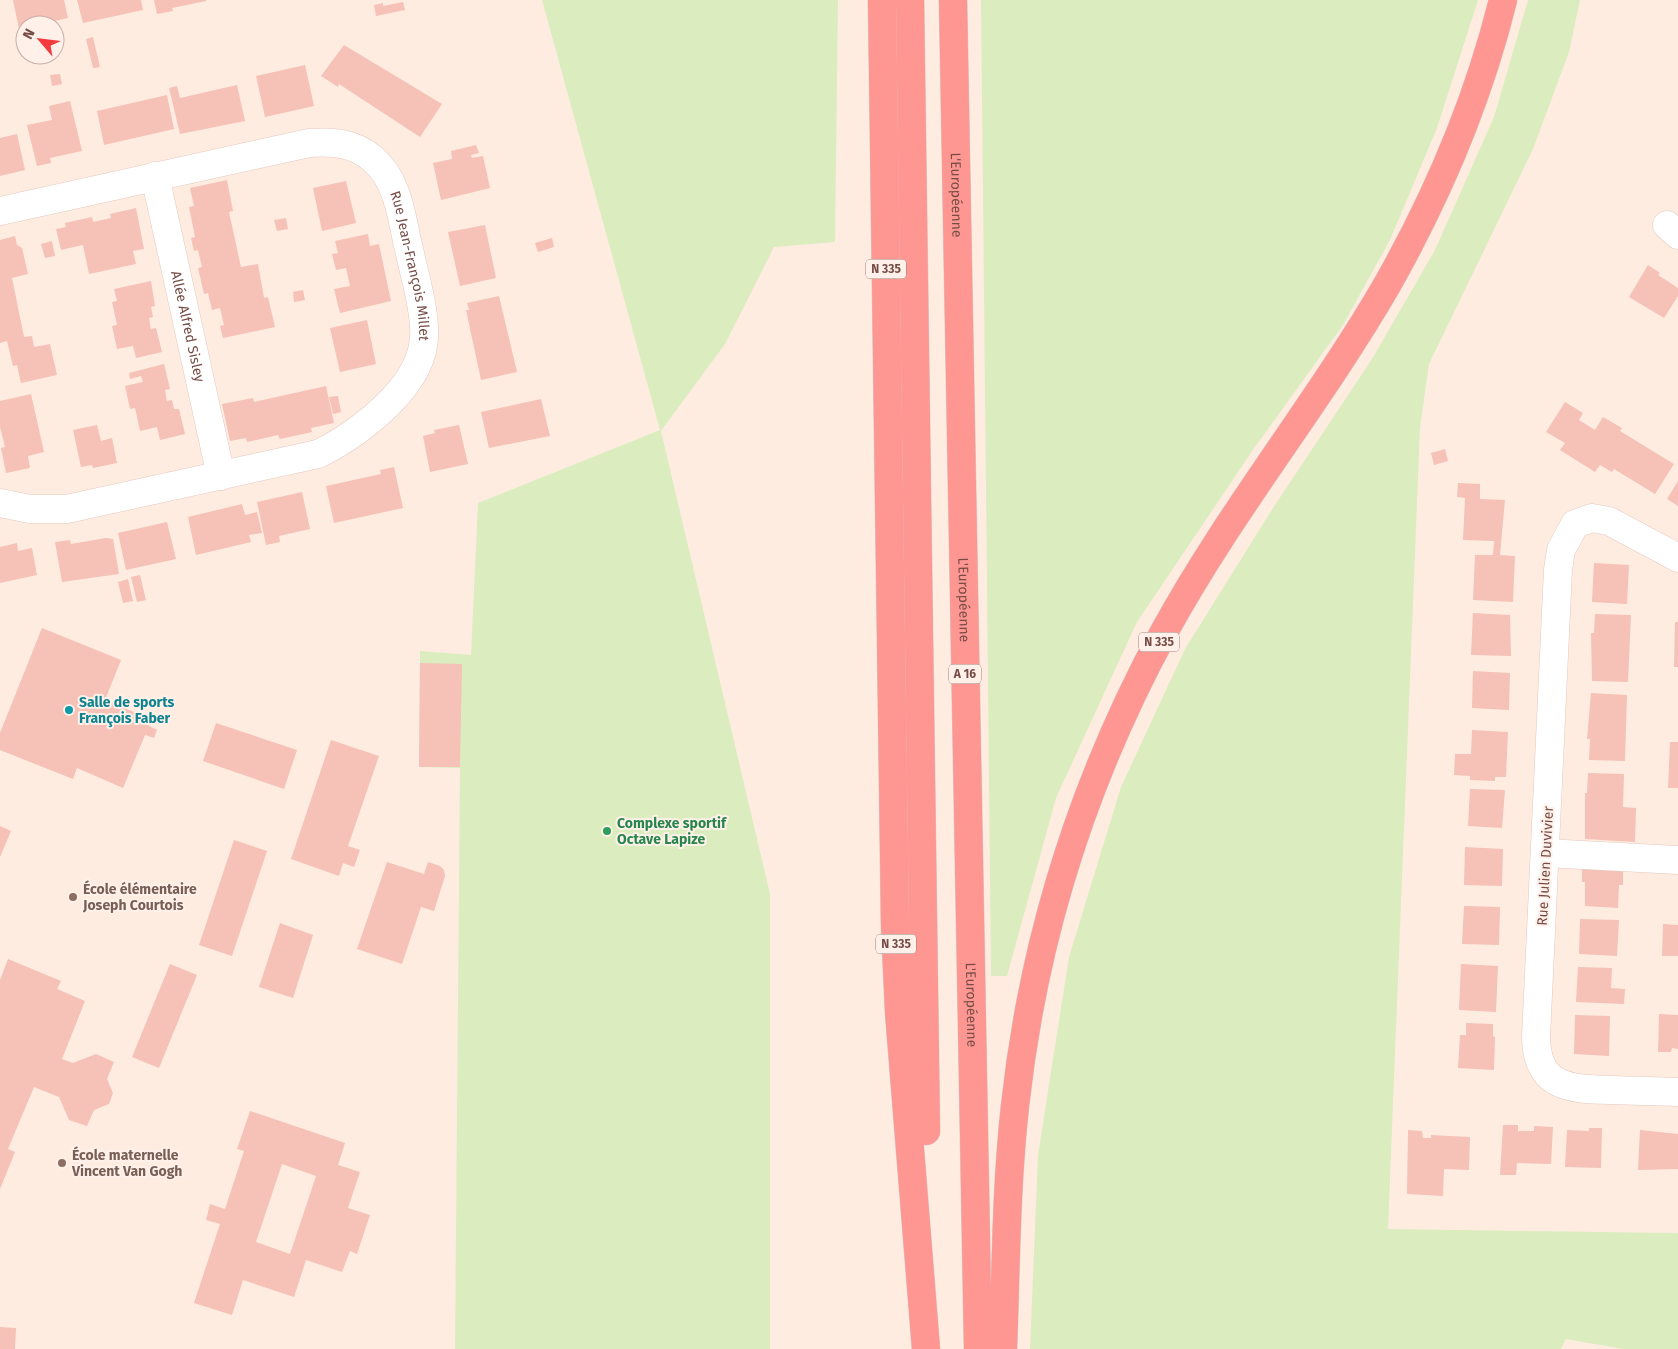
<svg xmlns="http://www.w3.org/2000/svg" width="1678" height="1349" viewBox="0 0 1678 1349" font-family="'Fira Sans',sans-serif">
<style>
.green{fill:#dbedbe}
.building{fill:#f6c1b6;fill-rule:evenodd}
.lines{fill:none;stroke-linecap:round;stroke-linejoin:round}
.minor-casing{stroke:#e5c8bf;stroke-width:29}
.highway-casing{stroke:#d9cdcb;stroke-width:29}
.minor{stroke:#fff;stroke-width:28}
.highway{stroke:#fe9692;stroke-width:28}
.culture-dot{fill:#0f9aa8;stroke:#fff1e9;stroke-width:2}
.leisure-dot{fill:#2e9e5b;stroke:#fff1e9;stroke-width:2}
.education-dot{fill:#8d6e63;stroke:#fff1e9;stroke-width:2}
.labels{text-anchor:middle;stroke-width:4;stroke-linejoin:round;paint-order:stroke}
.shield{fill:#fff1e9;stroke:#a07e77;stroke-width:1}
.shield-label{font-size:12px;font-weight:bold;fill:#774c46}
.street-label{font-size:14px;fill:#774c46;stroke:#fff1e9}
.culture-label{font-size:14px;font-weight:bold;fill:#0d838f;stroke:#fff1e9;text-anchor:start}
.leisure-label{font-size:14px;font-weight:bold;fill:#27864d;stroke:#fff1e9;text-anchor:start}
.education-label{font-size:14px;font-weight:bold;fill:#785e54;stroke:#fff1e9;text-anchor:start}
</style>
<rect width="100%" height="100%" fill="#feece1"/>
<!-- green -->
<g class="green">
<polygon points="542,0 838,0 835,242 774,247 725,344 661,431 770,894 770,1349 455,1349 460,768 419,767 420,651 471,655 478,503 660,430"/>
<polygon points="981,0 1478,0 1437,128 1390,240 1343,325 1255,447 1137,622 1056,798 1007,976 991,976"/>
<polygon points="1528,0 1580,0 1569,52 1533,149 1429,364 1420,428 1388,1229 1678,1233 1678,1349 1623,1349 1566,1339 1561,1349 1030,1349 1038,1155 1069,957 1121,787 1185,649 1273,508 1372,359 1435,250 1494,117"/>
</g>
<!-- building -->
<g class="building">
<polygon points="13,0 64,0 68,18 37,25 25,25 25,28 19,29"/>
<polygon points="77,0 141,0 143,10 83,23"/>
<polygon points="154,0 206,0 206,1 172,8 173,11 157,14"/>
<polygon points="403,2 405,10 376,16 374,5 383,3 383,6"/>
<polygon points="93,37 100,67 93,68 86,39"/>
<polygon points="344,45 442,104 420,137 339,84 338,87 321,76"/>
<polygon points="305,65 314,106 265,117 256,76"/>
<polygon points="60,74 62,84 52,86 50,75"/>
<polygon points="237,85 245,121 180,134 169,88 177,86 180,98"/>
<polygon points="167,95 174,129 104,145 97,111"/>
<polygon points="70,101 82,151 50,158 51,163 37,166 27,125 52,120 49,106"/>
<polygon points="17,134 25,170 0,176 0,138"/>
<polygon points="476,145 479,153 471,155 472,158 483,156 490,188 441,200 433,163 452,159 451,151"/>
<polygon points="227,180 233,211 229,212 241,267 258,264 264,298 268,297 275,327 223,338 220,326 224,325 220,308 212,310 208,293 204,294 198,268 202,267 198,250 194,251 191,238 195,237 189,207 194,206 190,188"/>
<polygon points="346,181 356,223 322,231 313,188"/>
<polygon points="136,208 144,249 133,251 136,264 89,274 83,245 61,250 56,229 66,227 65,223 92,217 93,222 111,218 110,214"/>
<polygon points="286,218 288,229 277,231 274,220"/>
<polygon points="485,225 496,278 460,286 448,232"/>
<polygon points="368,234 370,246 379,244 391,301 340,313 334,289 350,286 346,268 336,270 332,254 338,253 335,241"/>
<polygon points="15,236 17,245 22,248 28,274 12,278 24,337 32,336 34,347 50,344 57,375 21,383 17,365 13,366 7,341 0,343 0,240"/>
<polygon points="552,238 554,247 538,252 535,243"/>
<polygon points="52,241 55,256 45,258 41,244"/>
<polygon points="1648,265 1660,273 1658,275 1678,288 1678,296 1664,318 1629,297"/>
<polygon points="151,281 155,306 151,307 153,317 149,318 151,329 156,328 162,352 136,358 133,346 117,349 112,326 117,325 112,302 117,301 114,289"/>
<polygon points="303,290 305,300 294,302 293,292"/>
<polygon points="499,296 517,372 481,380 466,310 469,310 467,303"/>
<polygon points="367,320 376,364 340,372 330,328"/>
<polygon points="164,364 170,389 165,390 167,401 172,400 174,409 179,409 185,434 160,440 157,427 140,431 135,408 130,409 125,386 143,382 141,376 130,379 129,373"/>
<polygon points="326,386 334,423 311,428 312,432 280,439 278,435 247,442 246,438 230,441 222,404 253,398 254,402"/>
<polygon points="31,394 44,452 28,456 30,468 6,473 1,448 5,447 0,427 0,401"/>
<polygon points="338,396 341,412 333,414 329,397"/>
<polygon points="541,399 550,436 489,448 481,412"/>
<polygon points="1565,402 1583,413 1579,420 1595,430 1603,417 1622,428 1620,431 1674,464 1655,494 1614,469 1612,472 1600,465 1595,472 1560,450 1565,443 1546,432"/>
<polygon points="97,425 101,441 112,438 117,463 93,468 92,465 81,467 73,430"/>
<polygon points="459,425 468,464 430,472 423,436 435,433 434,430"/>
<polygon points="1445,449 1448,461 1434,465 1431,453"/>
<polygon points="394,467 403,508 334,523 326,486 381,474 380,470"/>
<polygon points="1678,481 1678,506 1667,499"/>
<polygon points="1458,483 1480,484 1480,499 1505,500 1500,555 1515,556 1513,602 1473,600 1475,555 1493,555 1494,541 1463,540 1465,498 1457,497"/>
<polygon points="302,492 310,529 279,536 280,542 266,545 257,502"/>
<polygon points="242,504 245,515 257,512 262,533 249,535 251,542 196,555 188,517"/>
<polygon points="167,522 176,559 126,570 118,533"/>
<polygon points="106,538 113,539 119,574 62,582 55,542 70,540 71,544"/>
<polygon points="17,543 18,551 32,548 37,575 0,583 0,547"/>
<polygon points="1594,563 1629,565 1627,604 1592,602"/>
<polygon points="140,575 146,600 137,602 131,577"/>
<polygon points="128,579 133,601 123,603 118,582"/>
<polygon points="1473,613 1510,615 1511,656 1471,655"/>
<polygon points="1595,614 1631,615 1628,682 1592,681 1591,633 1594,633"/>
<polygon points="1675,622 1678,622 1678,667 1674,667"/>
<polygon points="42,628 121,660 105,700 151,719 149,726 157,730 154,738 145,735 123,788 77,768 73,779 0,750 0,733"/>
<polygon points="420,663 462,664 460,767 419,767"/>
<polygon points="1473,671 1510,673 1509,710 1472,708"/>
<polygon points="1591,693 1627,695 1625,761 1589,760 1590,739 1587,739"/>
<polygon points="216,723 297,750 284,789 203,761"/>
<polygon points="1472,730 1508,732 1506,777 1495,777 1495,781 1470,780 1470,776 1454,775 1455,754 1471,754"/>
<polygon points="331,740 379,756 348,846 360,850 354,867 343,863 339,876 291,859"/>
<polygon points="1670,742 1678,742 1678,788 1668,788"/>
<polygon points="1588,773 1624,774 1623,807 1636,808 1635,842 1585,839 1585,793 1587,793"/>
<polygon points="1470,789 1505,790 1502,828 1468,826"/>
<polygon points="0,826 11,831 0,857"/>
<polygon points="234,840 267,851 232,956 199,945"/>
<polygon points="1465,847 1503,849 1502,886 1464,885"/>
<polygon points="387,862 424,874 428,862 440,866 444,870 445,876 434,911 421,907 402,964 357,949"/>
<polygon points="1582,868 1623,870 1623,885 1619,885 1618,908 1585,906 1585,882 1582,882"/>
<polygon points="1464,906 1500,907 1499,945 1462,944"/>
<polygon points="1580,919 1619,920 1617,956 1579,954"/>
<polygon points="280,923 313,935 293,998 259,987"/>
<polygon points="1663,924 1678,925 1678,956 1662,956"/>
<polygon points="8,959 61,981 57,989 85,1001 62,1059 73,1063 96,1054 114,1062 107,1079 113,1093 109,1104 94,1110 87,1126 69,1120 59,1097 34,1087 8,1149 15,1152 0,1189 0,980"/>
<polygon points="170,964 197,975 159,1068 132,1057"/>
<polygon points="1461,964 1498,966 1496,1012 1459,1010"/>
<polygon points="1578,967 1612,968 1611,988 1625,989 1624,1004 1576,1002"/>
<polygon points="1659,1014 1678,1015 1678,1049 1672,1048 1671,1052 1658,1052"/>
<polygon points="1575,1015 1610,1016 1609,1056 1574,1054"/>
<polygon points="1466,1023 1493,1024 1493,1036 1495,1037 1494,1070 1458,1068 1460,1035 1466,1035"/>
<path d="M250,1111L345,1143L338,1165L360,1172L348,1208L370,1215L357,1254L350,1251L342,1272L306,1260L294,1297L243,1280L232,1315L194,1303L220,1224L206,1220L210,1204L225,1209L244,1151L237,1149ZM282,1164L316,1176L290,1254L256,1242Z"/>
<polygon points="1503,1125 1518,1125 1518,1131 1534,1131 1534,1126 1553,1127 1551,1164 1517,1163 1516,1175 1500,1175"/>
<polygon points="1589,1128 1602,1128 1601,1168 1565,1167 1567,1130 1589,1131"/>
<polygon points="1408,1130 1422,1131 1423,1138 1431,1138 1431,1135 1470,1137 1469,1170 1444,1169 1443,1196 1407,1194"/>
<polygon points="1640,1130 1678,1134 1678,1169 1638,1170"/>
<polygon points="0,1327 16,1328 15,1349 0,1349"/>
</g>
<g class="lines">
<!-- minor casing -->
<g class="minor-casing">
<g id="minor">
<path id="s1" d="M155,176L221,476"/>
<path id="s2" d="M0,211L309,143C333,141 354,143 373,159C382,167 390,179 394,190C402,209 404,230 409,249C414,274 423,301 424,327C425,340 422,355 416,367C399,402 352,438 318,454L67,509H30L0,503"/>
<polyline points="1667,225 1678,235"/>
<path d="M1678,558L1609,521L1592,518L1575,524L1561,550L1558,570L1536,1037C1537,1089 1571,1089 1612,1090C1634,1091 1656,1091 1678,1092"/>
<polyline points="1545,853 1678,860"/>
</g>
</g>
<!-- highway casing -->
<g class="highway-casing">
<g id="highway">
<polyline points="882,0 895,925 899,1012 926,1349"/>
<polyline points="910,0 926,1131"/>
<path id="s3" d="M953,0L978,1349"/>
<path d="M1003,1349C1006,1268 1006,1187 1015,1106C1033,940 1084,779 1164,632C1230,511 1318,404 1387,285C1438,195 1478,101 1503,0"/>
</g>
</g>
<!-- minor -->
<use href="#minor" class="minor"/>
<!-- highway -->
<use href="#highway" class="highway"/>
</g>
<!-- markers -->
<circle class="culture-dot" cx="69" cy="710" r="5"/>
<circle class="leisure-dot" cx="607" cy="831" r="5"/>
<g class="education-dot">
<circle cx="73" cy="897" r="5"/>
<circle cx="62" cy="1163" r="5"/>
</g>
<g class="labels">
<!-- shield labels -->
<g class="shield">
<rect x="866" y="259.5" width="40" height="19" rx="4"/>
<rect x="1139" y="632.5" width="40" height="19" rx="4"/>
<rect x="949" y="664.5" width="32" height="19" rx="4"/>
<rect x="876" y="934.5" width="40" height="19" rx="4"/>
</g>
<g class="shield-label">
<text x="886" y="273">N 335</text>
<text x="1159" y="646">N 335</text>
<text x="965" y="678">A 16</text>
<text x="896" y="948">N 335</text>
</g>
<!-- street labels -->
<g class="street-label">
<text dy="5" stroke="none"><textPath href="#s3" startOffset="195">L'Européenne</textPath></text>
<text dy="5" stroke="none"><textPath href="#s2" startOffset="500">Rue Jean-François Millet</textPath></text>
<text dy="5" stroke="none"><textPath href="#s1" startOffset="154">Allée Alfred Sisley</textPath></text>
<text dy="5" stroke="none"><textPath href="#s3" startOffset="600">L'Européenne</textPath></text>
<text transform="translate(1545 866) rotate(-87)" y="5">Rue Julien Duvivier</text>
<text dy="5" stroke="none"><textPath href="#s3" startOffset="1005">L'Européenne</textPath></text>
</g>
<!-- culture labels -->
<g class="culture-label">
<text x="79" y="707">Salle de sports<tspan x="79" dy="16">François Faber</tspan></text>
</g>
<!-- leisure labels -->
<g class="leisure-label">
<text x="617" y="828">Complexe sportif<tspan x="617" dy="16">Octave Lapize</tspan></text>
</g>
<!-- education labels -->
<g class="education-label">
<text x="83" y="894">École élémentaire<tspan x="83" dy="16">Joseph Courtois</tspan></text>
<text x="72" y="1160">École maternelle<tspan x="72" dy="16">Vincent Van Gogh</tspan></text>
</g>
</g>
<!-- north arrow -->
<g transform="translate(40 40) rotate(298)"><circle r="24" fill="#fff1e9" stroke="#c9afa8"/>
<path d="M0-4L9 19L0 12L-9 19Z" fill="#f23b3c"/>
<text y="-8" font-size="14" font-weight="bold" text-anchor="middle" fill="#774c46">N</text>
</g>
</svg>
